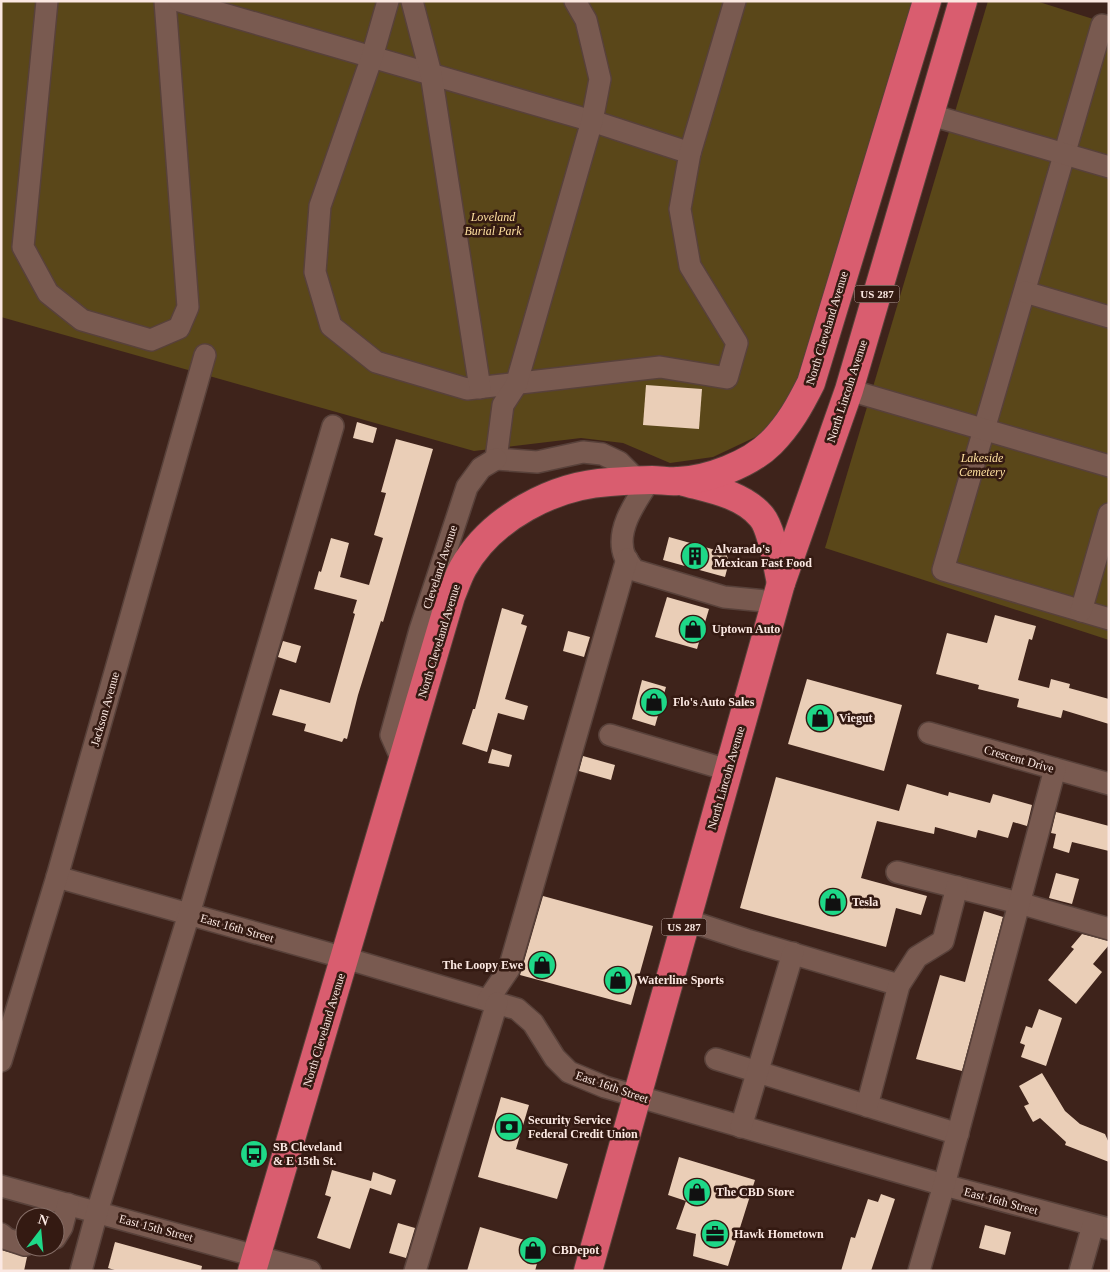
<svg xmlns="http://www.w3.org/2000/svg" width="1110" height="1272" viewBox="0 0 1110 1272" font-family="'Times New Roman',serif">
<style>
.green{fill:#5a4719}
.building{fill:#eaceb7}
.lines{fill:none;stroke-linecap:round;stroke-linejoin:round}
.minor-casing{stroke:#58413a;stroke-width:24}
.highway-casing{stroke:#58413a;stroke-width:30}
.minor{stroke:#795a50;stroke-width:21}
.highway{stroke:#d95d6f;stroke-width:28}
.labels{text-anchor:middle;stroke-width:5;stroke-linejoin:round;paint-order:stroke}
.shield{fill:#341a12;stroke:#bfaaa4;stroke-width:1}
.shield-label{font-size:11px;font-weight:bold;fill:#fbe8e2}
.park-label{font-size:12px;font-style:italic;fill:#fee09f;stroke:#341a12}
.street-label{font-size:12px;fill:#fbe8e2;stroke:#341a12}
.poi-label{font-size:12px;font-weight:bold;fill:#fbe8e2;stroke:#341a12;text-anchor:start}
</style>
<rect width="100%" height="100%" fill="#3e231b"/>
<!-- green -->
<g class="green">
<polygon points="1,1 914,1 800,389 766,432 713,457 670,463 623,443 581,438 474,451 1,317"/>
<polygon points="988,1 1036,1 1109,24 1109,640 825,548"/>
</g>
<!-- building -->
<g class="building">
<polygon points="646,385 702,389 699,429 643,425"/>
<polygon points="357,422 377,428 373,443 353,438"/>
<polygon points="396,439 433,449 383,622 381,621 358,695 347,739 344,738 342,742 304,731 306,724 272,715 280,689 330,703 355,614 353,613 357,600 314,589 319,571 321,572 331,538 349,543 340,577 369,585 383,538 374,535 386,493 381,492"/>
<polygon points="669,537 726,553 729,562 725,577 663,560"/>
<polygon points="667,597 709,609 697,649 655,637"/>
<polygon points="502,608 524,615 521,624 527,626 505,699 528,706 524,720 498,713 487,752 462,744 473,709 475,709"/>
<polygon points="995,615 1036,626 1032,640 1029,639 1018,680 1049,688 1051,679 1070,684 1069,688 1109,699 1109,724 1063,710 1061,718 1017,707 1019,699 978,689 979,685 936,674 947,633 987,643"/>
<polygon points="568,631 590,637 584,657 563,651"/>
<polygon points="283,641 301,646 296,663 278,657"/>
<polygon points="807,679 902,705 884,771 788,744"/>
<polygon points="642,680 666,687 655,726 632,719"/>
<polygon points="492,749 512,755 509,767 488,763"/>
<polygon points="583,756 615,765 611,780 579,771"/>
<polygon points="776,777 899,811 907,784 948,796 949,792 990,803 993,794 1032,805 1027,826 1013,822 1008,838 978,830 976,838 935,827 934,834 877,821 861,878 927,896 921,915 896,908 886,947 740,908"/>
<polygon points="1056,812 1109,826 1109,851 1072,842 1069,853 1053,848 1056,834 1051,833"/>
<polygon points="1056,873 1079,879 1072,904 1049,898"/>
<polygon points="543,896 653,926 631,1005 520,975"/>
<polygon points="984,911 1003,917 962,1071 916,1059 940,975 965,982"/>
<polygon points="1082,934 1109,941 1109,945 1093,964 1102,972 1076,1004 1048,980 1074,949 1071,947"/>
<polygon points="1039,1009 1062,1018 1046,1066 1021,1057 1025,1045 1020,1043 1026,1026 1032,1028"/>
<polygon points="1042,1073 1065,1111 1080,1124 1105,1134 1109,1143 1109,1162 1065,1145 1066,1142 1040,1118 1033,1122 1024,1106 1029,1104 1019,1086"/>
<polygon points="501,1097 529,1105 516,1149 568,1164 557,1199 478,1177"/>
<polygon points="679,1157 755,1180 728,1266 693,1256 696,1234 676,1229 686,1201 668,1195"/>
<polygon points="332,1170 371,1181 373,1172 396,1180 391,1195 370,1188 350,1249 317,1238 331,1197 325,1195"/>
<polygon points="881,1194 895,1199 871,1271 841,1271 851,1237 855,1238 868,1199 878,1202"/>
<polygon points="398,1223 415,1228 406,1258 389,1253"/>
<polygon points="985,1225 1011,1232 1005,1255 979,1248"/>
<polygon points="480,1227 542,1245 535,1271 467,1271"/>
<polygon points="115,1242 202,1266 201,1271 118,1271 108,1268"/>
<polygon points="1,1250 27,1257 24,1271 1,1271"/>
</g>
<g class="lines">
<!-- minor casing -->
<g class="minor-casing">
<g id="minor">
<polyline points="47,1 23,247 48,293 82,320 151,340 179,328 188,307 165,1"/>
<polyline points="179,1 592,121 690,153"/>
<polyline points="388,1 372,57 320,206 315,272 331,326 376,362 467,389 660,367 727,378 737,343 690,266 680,209 690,153 735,1"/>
<polyline points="412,1 431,74 480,388"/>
<polyline points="1109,27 1102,25 943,570 1109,619"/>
<polyline points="931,115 1109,167"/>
<polyline points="1025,292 1109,317"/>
<polyline points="849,390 1109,466"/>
<polyline points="496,459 503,405 516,385 592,121 600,79 586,20 575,1"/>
<polyline points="496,459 537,462 583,452 602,454 619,462 638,481"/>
<path d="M650,480C636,501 614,531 625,557C628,561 631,566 634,570L724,597L775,602"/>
<polyline points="1081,611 1109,514"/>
<polyline points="929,733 1109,784"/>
<polyline points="610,735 728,770"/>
<polyline points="403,762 391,735 420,630 467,487 481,468 496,459"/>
<polyline points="897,872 1019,903 1109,929"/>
<polyline points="57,877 345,958 517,1009 533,1023 555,1058 569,1072 605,1087 944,1185 1109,1229"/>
<polyline points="686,920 747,940 899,985"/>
<polyline points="488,1000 509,969 627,559"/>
<polyline points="716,1059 958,1134"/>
<polyline points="1,1061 57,877 205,355"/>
<polyline points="867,1106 899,985 917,957 943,941 957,887"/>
<polyline points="741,1127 793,953"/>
<polyline points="1,1186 310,1271"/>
<polyline points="1,1234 7,1239 25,1245"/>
<polyline points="55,1238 62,1227 68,1204"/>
<polyline points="81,1271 97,1212 189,914 333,426"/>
<polyline points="415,1271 497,1003"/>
<polyline points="919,1271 944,1185 1055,769"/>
<polyline points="1080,1271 1093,1225"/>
</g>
</g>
<!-- highway casing -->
<g class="highway-casing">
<g id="highway">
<path d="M684,482C710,489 742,494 761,516C772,528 777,566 781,583"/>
<path d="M252,1271L451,596C455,587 458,577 463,568C491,518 554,485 610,482C624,481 638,480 652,480C661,480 670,482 678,481C708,480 750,464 771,443C789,425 800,405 811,383L927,1"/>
<polyline points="588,1271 781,583 849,390 963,1"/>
</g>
</g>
<!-- minor -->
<use href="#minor" class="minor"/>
<!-- highway -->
<use href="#highway" class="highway"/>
</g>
<!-- icons -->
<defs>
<g id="building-disc" transform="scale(1.4375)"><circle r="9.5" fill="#1ed888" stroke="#341a12"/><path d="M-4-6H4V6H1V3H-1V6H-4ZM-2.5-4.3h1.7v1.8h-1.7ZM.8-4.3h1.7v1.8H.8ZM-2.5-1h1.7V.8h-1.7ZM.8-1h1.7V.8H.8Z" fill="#111"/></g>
<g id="shop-disc" transform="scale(1.4375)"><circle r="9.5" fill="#1ed888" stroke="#341a12"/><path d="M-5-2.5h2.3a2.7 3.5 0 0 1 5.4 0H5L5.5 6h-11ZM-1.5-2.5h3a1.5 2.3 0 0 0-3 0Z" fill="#111"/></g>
<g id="bank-disc" transform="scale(1.4375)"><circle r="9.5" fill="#1ed888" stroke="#341a12"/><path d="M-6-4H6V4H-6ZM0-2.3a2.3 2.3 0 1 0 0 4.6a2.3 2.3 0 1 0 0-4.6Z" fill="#111"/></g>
<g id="bus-disc" transform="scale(1.4375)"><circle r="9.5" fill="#1ed888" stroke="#341a12"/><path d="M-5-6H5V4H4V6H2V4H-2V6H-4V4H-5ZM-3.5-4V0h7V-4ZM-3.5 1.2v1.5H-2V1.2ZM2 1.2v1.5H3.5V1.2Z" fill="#111"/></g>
<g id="office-disc" transform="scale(1.4375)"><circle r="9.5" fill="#1ed888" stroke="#341a12"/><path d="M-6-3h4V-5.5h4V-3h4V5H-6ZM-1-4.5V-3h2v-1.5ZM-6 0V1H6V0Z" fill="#111"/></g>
</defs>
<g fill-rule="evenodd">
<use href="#building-disc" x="695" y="556"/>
<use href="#shop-disc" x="693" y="629"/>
<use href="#shop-disc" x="654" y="702"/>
<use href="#shop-disc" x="820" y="718"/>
<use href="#shop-disc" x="833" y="902"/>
<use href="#shop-disc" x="542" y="965"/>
<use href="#shop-disc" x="618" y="980"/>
<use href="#bank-disc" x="509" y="1127"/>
<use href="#bus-disc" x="254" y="1154"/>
<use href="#shop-disc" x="697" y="1192"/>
<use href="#office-disc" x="715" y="1234"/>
<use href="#shop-disc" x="533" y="1250"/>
</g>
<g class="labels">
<!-- shield labels -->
<g class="shield">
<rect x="854.5" y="285.5" width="45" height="17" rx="4"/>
<rect x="661.5" y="918.5" width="45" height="17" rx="4"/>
</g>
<g class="shield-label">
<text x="877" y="298">US 287</text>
<text x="684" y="931">US 287</text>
</g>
<!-- park labels -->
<g class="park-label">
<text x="493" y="221">Loveland<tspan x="493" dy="14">Burial Park</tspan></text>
<text x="982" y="462">Lakeside<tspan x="982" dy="14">Cemetery</tspan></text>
</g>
<!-- street labels -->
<g class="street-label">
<text transform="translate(827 328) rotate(-73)" y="4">North Cleveland Avenue</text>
<text transform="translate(847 391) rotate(-72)" y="4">North Lincoln Avenue</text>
<text transform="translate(440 567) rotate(-72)" y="4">Cleveland Avenue</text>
<text transform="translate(439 641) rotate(-73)" y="4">North Cleveland Avenue</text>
<text transform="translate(105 709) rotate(-74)" y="4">Jackson Avenue</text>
<text transform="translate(1019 759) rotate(16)" y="4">Crescent Drive</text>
<text transform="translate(726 778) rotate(-74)" y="4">North Lincoln Avenue</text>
<text transform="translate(237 928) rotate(16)" y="4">East 16th Street</text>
<text transform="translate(324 1030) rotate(-73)" y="4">North Cleveland Avenue</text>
<text transform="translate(612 1087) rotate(19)" y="4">East 16th Street</text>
<text transform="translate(1001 1201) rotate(15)" y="4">East 16th Street</text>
<text transform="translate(156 1228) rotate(15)" y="4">East 15th Street</text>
</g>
<!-- poi labels -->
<g class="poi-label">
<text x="714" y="553">Alvarado's<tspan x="714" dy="14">Mexican Fast Food</tspan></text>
<text x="712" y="633">Uptown Auto</text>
<text x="673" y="706">Flo's Auto Sales</text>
<text x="839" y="722">Viegut</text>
<text x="852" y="906">Tesla</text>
<text x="523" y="969" text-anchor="end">The Loopy Ewe</text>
<text x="637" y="984">Waterline Sports</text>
<text x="528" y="1124">Security Service<tspan x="528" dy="14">Federal Credit Union</tspan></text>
<text x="273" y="1151">SB Cleveland<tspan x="273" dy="14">&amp; E 15th St.</tspan></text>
<text x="716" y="1196">The CBD Store</text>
<text x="734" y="1238">Hawk Hometown</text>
<text x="552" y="1254">CBDepot</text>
</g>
</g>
<!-- border -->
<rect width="1110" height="1272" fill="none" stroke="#fbe8e2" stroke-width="5"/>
<!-- north arrow -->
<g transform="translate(40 1232) rotate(16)"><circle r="24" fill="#341a12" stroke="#846c65"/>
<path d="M0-4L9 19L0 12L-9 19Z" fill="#1ed888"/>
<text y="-8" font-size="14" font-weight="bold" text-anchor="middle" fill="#fbe8e2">N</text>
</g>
</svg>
